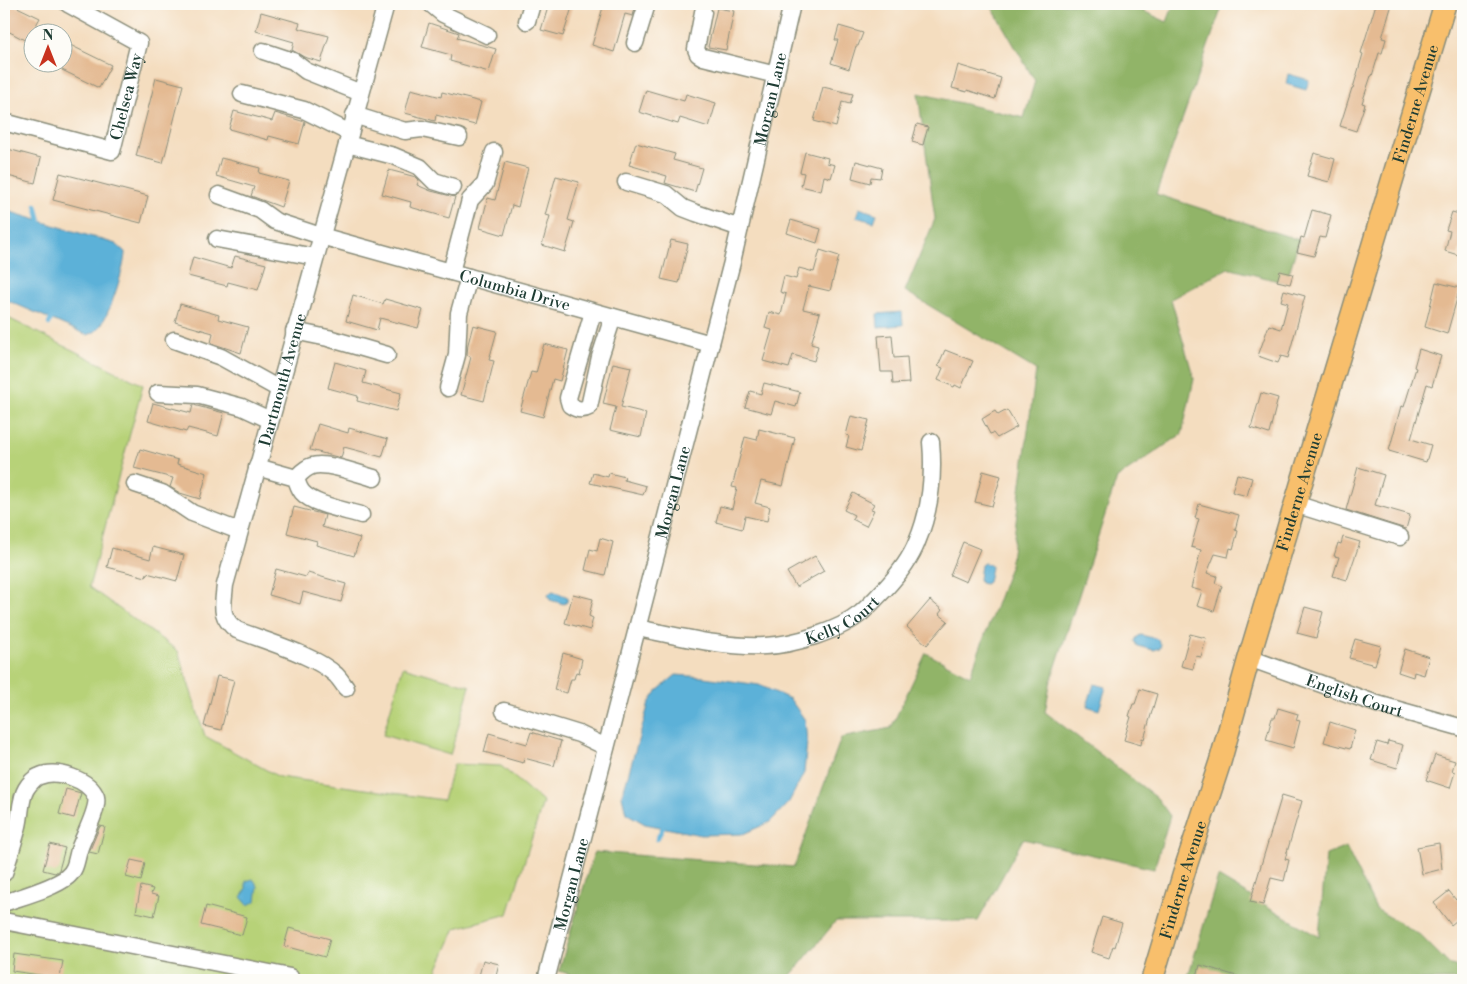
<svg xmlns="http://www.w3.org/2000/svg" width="1467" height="984" viewBox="0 0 1467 984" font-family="'Libre Bodoni',serif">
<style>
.green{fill:#b7d278;stroke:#6b8856}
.forest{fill:#91b468;stroke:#58784e}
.water{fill:#5cb1d8;stroke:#3e7786}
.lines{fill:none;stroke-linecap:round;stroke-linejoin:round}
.stream{stroke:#5cb1d8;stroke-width:4.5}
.building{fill:#e4ba92}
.minor-casing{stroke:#8a8d7a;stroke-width:19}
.major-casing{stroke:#8a8d7a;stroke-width:24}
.minor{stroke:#fff;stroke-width:16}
.major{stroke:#f8bf6c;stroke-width:21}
.labels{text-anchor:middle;stroke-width:4;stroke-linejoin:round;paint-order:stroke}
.street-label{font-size:16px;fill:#1f3d34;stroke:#fdfcf7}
</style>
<rect width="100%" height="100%" fill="#fdfcf7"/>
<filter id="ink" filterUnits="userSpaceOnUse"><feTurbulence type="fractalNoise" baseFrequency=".02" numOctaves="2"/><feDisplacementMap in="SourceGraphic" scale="10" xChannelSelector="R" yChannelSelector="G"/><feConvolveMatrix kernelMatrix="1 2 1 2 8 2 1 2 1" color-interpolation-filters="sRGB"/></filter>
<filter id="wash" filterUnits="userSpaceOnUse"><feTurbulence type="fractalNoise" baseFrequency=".0096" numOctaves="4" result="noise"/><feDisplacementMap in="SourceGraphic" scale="20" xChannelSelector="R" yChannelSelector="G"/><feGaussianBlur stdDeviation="1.12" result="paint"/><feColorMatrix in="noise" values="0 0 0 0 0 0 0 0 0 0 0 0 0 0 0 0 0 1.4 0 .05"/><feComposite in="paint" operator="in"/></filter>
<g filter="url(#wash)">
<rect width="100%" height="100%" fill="#f4ddbf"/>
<!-- green -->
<g class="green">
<polygon points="4,316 143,385 89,587 178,651 205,736 279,777 443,800 454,764 501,766 543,802 508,914 456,928 433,980 4,980"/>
<polygon points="403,667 470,686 450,755 383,735"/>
</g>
<!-- forest -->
<g class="forest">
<polygon points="990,4 1128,4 1167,22 1174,4 1223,4 1156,194 1299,240 1286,283 1228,268 1171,299 1194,379 1182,434 1117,478 1050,684 1045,712 1157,798 1170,816 1154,869 1023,839 978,921 836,921 787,980 588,980 559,971 594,852 794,867 841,738 891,728 926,653 970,676 1010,567 1036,370 905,291 935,219 918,93 1024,118 1035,81"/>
<polygon points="1346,847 1376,909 1420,935 1451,966 1463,968 1463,980 1187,980 1218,877 1319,937 1326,855"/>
</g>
<!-- water -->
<g class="water">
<polygon points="1288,74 1309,80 1306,90 1286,84"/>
<polygon points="859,208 877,214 874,222 856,217"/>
<path d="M4,210L116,244L125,252C125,268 109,317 98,329C95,332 91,334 87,335L4,299Z"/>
<polygon points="902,312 903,325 878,327 877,314"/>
<polygon points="984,563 989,564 991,567 988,582 985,584 980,583 979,579 981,565"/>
<polygon points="553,591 568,597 567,602 564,604 550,600 548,594"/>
<polygon points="1141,635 1157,639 1161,644 1160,648 1154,650 1138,646 1135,641 1137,637"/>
<polygon points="676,675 704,677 759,685 790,699 805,720 807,742 804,773 789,802 770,822 743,834 701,835 645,824 626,813 622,796 649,703 658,690"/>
<polygon points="1094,684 1106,687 1099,710 1087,706"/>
<polygon points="253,879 258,886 256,901 248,905 241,897 246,890 246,881"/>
</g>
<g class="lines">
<!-- stream -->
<g class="stream">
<polyline points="36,205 41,225"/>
<polyline points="49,324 52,316"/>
<polyline points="657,839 665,824"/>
</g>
</g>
<g id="blocks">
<!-- building -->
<g class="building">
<polygon points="4,4 11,4 40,18 32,32 32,44 4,29"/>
<polygon points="549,4 573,4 563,36 541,30"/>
<polygon points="602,4 636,4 633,16 625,14 614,52 592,45 603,7 601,7"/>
<polygon points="1376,4 1392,4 1382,38 1386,39 1382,53 1379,53 1372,76 1371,76 1362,103 1365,104 1356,131 1340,126 1352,88 1353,88 1363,54 1361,53"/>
<polygon points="717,8 734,11 726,50 708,47"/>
<polygon points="261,12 300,23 298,28 329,36 321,62 304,57 292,50 294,42 256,31"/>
<polygon points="429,23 459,33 457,38 496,49 489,72 450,61 451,55 422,47"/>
<polygon points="839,26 863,33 858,46 856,46 849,69 831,63 838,40 835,40"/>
<polygon points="62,41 111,65 99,88 62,70"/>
<polygon points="958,65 1001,78 995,99 967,90 967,92 952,88"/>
<polygon points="156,78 183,85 163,163 136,156"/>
<polygon points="823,87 853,94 850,104 842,102 836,127 814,121"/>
<polygon points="411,89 441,97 442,92 481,102 475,125 436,115 435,121 405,113"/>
<polygon points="646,90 684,101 686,94 716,103 709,127 680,118 678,124 639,112"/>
<polygon points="234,111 272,121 275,113 305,122 299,144 269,136 268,140 229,129"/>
<polygon points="917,124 928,127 923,145 912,142"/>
<polygon points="636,143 675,154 673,160 702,168 695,192 665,183 667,176 629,165"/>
<polygon points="4,148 41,158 35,183 4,175"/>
<polygon points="805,152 828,158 827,163 835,165 831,178 824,176 821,191 801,186 804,173 800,172"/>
<polygon points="1314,153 1335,159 1329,182 1307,176"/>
<polygon points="221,158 260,168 259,173 289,181 281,207 251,196 254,187 216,176"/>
<polygon points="856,161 882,168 880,178 871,177 870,183 852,178"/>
<polygon points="505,162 528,168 518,207 512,205 504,235 480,228 488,198 495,200"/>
<polygon points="389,170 416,177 419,180 417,185 431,191 455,197 449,218 410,207 411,202 382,194"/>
<polygon points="60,173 148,196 141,223 53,200"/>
<polygon points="556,176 579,182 568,220 574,222 565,252 542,245 550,216 545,215"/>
<polygon points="1312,210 1331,215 1325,238 1320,237 1314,256 1297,252 1301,237 1304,238"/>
<polygon points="1452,212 1463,215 1463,238 1458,255 1445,251 1450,231 1446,230"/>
<polygon points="791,220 821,229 817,243 787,233"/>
<polygon points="671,240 688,244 679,283 661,279"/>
<polygon points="820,250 839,256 830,291 809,286 803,309 820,313 811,344 818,346 814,361 793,355 789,368 763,361 772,330 765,328 769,312 781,315 786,294 780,292 784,276 796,279 799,268 814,272"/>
<polygon points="235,256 266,264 258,290 228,282 227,286 188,276 193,257 231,268"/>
<polygon points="1280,271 1293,274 1290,284 1277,281"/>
<polygon points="1436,282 1460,288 1447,334 1425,327"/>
<polygon points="1284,290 1305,296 1288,358 1281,356 1278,363 1258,356 1269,325 1281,329 1288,303 1281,301"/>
<polygon points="353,295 383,304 385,299 423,310 418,328 380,318 377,330 346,321"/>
<polygon points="180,304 219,315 218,319 248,327 241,353 211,343 213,333 175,322"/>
<polygon points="473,325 497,331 489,360 494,361 484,401 461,395 471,357 467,355 468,344"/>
<polygon points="892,335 894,358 907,357 909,383 893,384 892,372 881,372 878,336"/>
<polygon points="544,344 568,350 560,381 553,379 543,417 520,411 531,372 536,373"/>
<polygon points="1419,349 1441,356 1432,386 1427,384 1411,439 1431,445 1426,462 1389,451 1401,406 1404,407 1416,368 1414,367"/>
<polygon points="945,350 973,361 961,388 955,385 954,387 938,380 943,368 938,366"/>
<polygon points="335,362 366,371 363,383 401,393 396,411 357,401 358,396 328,388"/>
<polygon points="613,363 631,367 621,407 646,413 641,437 610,430 616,407 603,404"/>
<polygon points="764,383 800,392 796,407 775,401 771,414 745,407 750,391 761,394"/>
<polygon points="1261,393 1278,398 1269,434 1251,428"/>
<polygon points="153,403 191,413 193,405 224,413 218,436 188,428 186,432 148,421"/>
<polygon points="1007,410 1017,427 997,438 993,433 990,434 982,419 995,411 998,415"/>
<polygon points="851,416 869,420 861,451 846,447 849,436 846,435"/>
<polygon points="318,424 348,433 349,428 388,439 382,457 344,447 341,458 310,450"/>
<polygon points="759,429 795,438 783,486 761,481 755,503 770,507 767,521 745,516 742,529 716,522 720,506 732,509 737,488 732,487 745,437 757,440"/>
<polygon points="140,449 178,460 177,464 207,473 200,499 180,493 170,487 173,478 134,468"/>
<polygon points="1358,467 1384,475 1375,505 1410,515 1406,529 1346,510"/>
<polygon points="983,471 1001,476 992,506 975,502"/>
<polygon points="593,473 608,477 609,473 625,477 624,480 646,486 643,495 590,483"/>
<polygon points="1237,474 1252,478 1247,496 1232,492"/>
<polygon points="853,493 874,504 871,509 874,510 866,526 852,519 854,515 844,510"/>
<polygon points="1199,504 1239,515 1235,530 1238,531 1233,549 1230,548 1228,557 1215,554 1207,573 1217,576 1215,583 1222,586 1214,611 1197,606 1202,591 1191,588 1201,550 1191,547 1199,519 1195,518"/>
<polygon points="294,507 325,515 322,527 360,538 354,556 316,545 317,541 287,533"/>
<polygon points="1343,537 1360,542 1347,580 1333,576 1339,557 1334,556 1338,543 1341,544"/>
<polygon points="600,538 613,542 605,575 585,570 590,549 597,551"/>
<polygon points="963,542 980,549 966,582 950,575"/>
<polygon points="153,547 184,555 177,581 147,573 146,577 107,567 112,548 150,559"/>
<polygon points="815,556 824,571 796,587 787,572"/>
<polygon points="276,569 306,577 308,573 346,584 341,602 303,592 300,604 269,595"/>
<polygon points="573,594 593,599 589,616 593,618 590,630 565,623"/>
<polygon points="930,600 942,610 939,614 948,621 927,645 907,627"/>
<polygon points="1305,607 1323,612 1316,638 1297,633"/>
<polygon points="1190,634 1206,638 1201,657 1196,656 1193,669 1181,666"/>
<polygon points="1355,639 1381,646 1375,665 1349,658"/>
<polygon points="1405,649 1429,657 1424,675 1414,672 1413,677 1398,672"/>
<polygon points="563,653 582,659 579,673 576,672 574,679 571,679 567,693 554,690"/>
<polygon points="217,676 234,680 221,730 204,726"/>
<polygon points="1140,689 1157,694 1144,739 1142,738 1141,745 1124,740 1131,717 1129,716 1133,704 1135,704"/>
<polygon points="1278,708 1298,714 1296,720 1300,721 1293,748 1266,740 1272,718 1275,718"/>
<polygon points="1330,722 1355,730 1350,749 1324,742"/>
<polygon points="531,732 561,741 554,766 524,758 523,763 484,752 489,733 527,744"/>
<polygon points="1388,741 1403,745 1397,768 1371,760 1377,742 1387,745"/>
<polygon points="1435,755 1455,761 1452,771 1455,772 1450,788 1426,780"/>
<polygon points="66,789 81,793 74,818 59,814"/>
<polygon points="1282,795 1302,801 1285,859 1289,860 1284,881 1271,878 1263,905 1250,902"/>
<polygon points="100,826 105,827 98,854 89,852"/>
<polygon points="1439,843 1442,869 1422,874 1417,847"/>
<polygon points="50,844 65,848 59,870 55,873 43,870"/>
<polygon points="131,860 145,863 141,881 126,877"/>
<polygon points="141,886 153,889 151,894 159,896 154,916 136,912"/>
<polygon points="1449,891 1456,900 1463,894 1463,915 1451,925 1434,903"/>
<polygon points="206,906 247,917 242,935 201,925"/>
<polygon points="1102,917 1122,923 1115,947 1113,946 1109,958 1091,952"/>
<polygon points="289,928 330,939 325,957 284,946"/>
<polygon points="14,954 63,961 60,978 12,971"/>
<polygon points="483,960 499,964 495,980 478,980"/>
<polygon points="1200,965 1240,977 1240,980 1196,980"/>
</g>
</g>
</g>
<g filter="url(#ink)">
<use href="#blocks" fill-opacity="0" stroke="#8a8d7a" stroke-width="1"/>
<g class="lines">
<!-- minor casing -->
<g class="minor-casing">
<g id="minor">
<polyline points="431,4 443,14 487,35"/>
<polyline points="703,12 696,49 698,54 703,57 776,75"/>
<polyline points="527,21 532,4"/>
<polyline points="635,43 647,4"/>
<polyline points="263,51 293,61 306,71 361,93"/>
<polyline points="242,94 304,110 350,133"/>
<polyline points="354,115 405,131 422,129 459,137"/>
<path id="s1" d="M4,122L112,151L139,43L68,4"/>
<polyline points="347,144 394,156 420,167 434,181 453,187"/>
<polyline points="626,182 666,194 683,208 696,213 740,228"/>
<path id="s2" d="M219,195L260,210L275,221L321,236L711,344"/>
<polyline points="217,239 315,257"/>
<polyline points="451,272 470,200 485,184 494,152"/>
<path d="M593,312L568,398L570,405C577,410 582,411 589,407L600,357L613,317"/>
<polyline points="294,331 328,338 387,355"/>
<polyline points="174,340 221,357 279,389"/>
<polyline points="448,388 457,355 459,313 469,277"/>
<polyline points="158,393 197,395 242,407 270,420"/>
<path d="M257,467L296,478C297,482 299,488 302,492C313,505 345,510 361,515"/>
<path d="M296,478C301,473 305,468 312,466C326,461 359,474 374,478"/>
<polyline points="135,484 162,493 192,513 239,531"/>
<polyline points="1295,504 1400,537"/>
<path id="s3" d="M637,628C679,636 722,648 765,646C793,645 839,631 861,613C869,606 877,597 885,589C898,575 910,560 917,542C930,511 934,475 931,442"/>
<path id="s4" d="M1249,658L1377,704L1463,728"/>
<path id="s5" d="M346,688C343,684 340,679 336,675C315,655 265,641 237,630C219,617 223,606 225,585L386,4"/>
<polyline points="504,711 579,734 606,747"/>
<path d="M4,873C9,857 14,842 18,826C21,814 20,799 26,789C29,784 35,777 40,776C56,769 89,779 96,797C99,808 84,836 80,847C76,858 77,869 67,877C54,888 20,897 4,903"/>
<polyline points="4,921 290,977"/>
<path id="s6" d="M546,980L732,262L792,4"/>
</g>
</g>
<!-- major casing -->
<g class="major-casing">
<g id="major">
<path id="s7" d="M1152,980L1186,866L1220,762L1249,658L1445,4"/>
</g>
</g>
<!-- minor -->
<use href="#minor" class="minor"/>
<!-- major -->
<use href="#major" class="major"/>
</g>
</g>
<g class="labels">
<!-- street labels -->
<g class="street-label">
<text dy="6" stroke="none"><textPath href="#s1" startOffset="168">Chelsea Way</textPath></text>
<text dy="6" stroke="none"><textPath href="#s6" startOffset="909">Morgan Lane</textPath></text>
<text dy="6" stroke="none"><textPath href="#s7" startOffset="915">Finderne Avenue</textPath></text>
<text dy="6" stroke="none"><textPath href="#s2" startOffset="312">Columbia Drive</textPath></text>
<text dy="6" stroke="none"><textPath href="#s5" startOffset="389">Dartmouth Avenue</textPath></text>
<text dy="6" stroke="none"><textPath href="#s7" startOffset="510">Finderne Avenue</textPath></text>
<text dy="6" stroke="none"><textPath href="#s6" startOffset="504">Morgan Lane</textPath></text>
<text dy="6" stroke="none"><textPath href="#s3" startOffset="212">Kelly Court</textPath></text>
<text dy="6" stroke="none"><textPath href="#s4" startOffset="112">English Court</textPath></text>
<text dy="6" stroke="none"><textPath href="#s7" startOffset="105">Finderne Avenue</textPath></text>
<text dy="6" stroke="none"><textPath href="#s6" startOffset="99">Morgan Lane</textPath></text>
</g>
</g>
<!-- margin -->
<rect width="1467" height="984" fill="none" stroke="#fdfcf7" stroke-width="20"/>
<!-- north arrow -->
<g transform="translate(48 48)"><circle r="24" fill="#fdfcf7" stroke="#a4b0a9"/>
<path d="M0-4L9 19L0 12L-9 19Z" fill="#c8321e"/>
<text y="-8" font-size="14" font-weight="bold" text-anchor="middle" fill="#1f3d34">N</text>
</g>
</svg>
